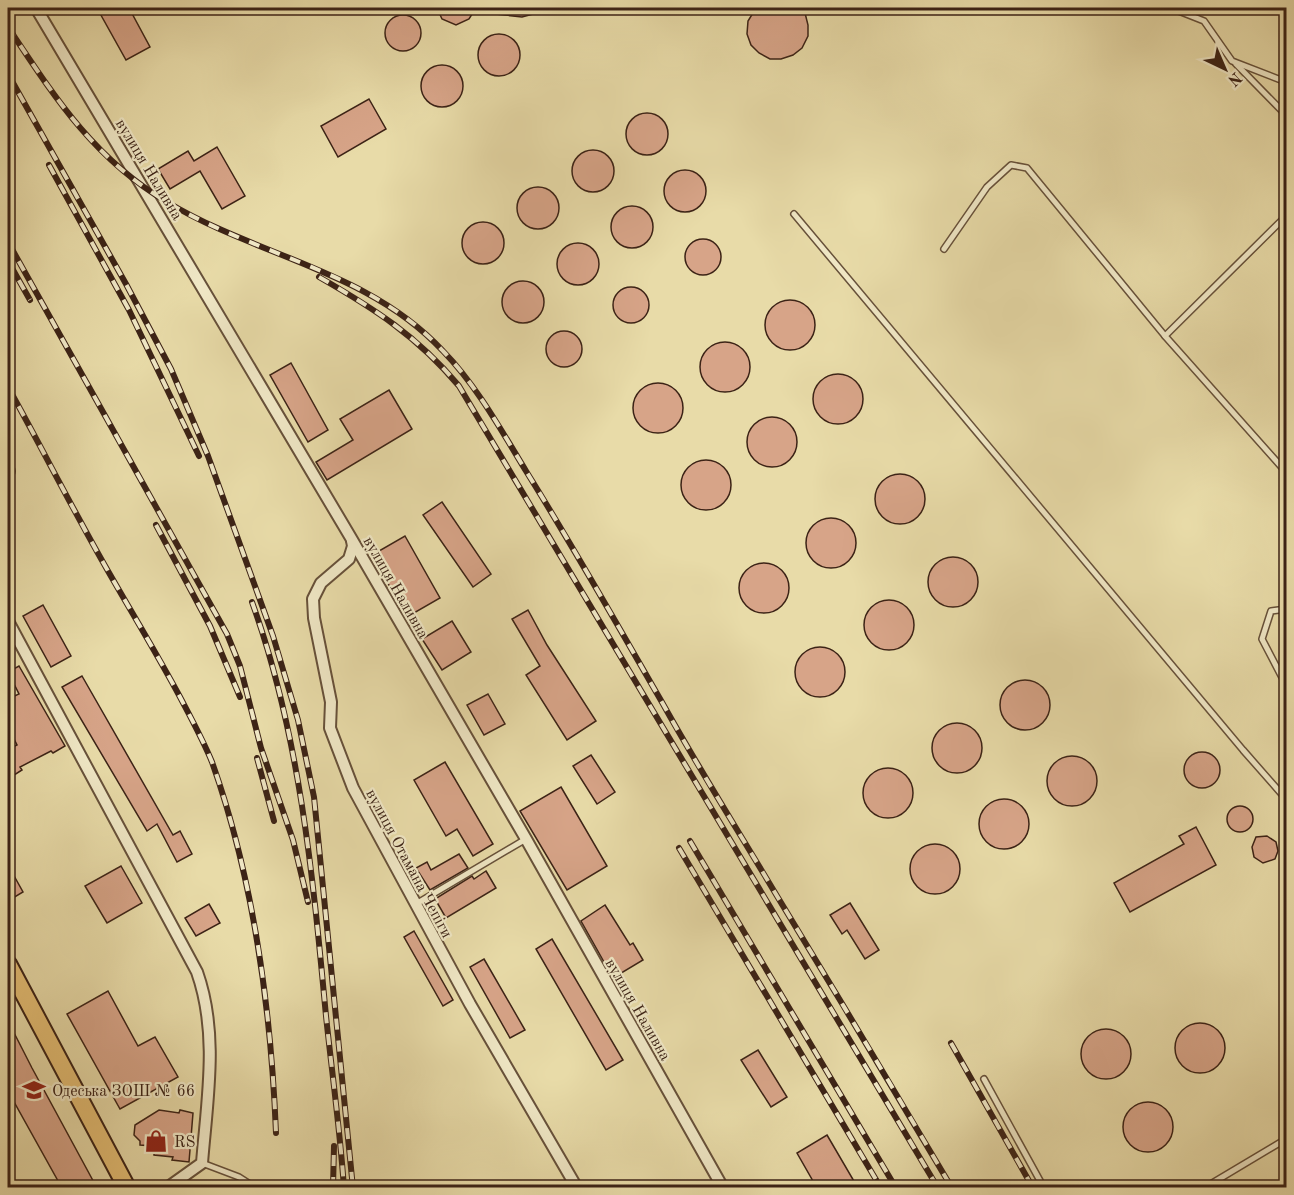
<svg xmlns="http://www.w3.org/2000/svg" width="1294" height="1195" viewBox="0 0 1294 1195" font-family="'Old Standard TT',serif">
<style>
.building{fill:#d7a488;stroke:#3c2316;stroke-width:1.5}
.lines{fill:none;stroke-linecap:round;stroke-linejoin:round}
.lane-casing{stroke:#67513a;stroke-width:8}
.street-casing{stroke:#67513a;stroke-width:14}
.primary-casing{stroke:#3c2316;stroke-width:20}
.lane{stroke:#f0e8c6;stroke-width:5}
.street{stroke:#f0e8c6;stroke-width:10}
.primary{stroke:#e4be74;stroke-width:16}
.rail-casing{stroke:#3c2316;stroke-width:6}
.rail{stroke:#f0e8c6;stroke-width:4;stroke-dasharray:11;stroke-linecap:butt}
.labels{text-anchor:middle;stroke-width:4.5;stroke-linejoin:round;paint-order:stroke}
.street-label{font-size:16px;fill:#3c2316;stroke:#f0e8c6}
.poi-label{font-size:16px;fill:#3c2316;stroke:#f0e8c6;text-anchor:start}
</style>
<rect width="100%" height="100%" fill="#e8dba8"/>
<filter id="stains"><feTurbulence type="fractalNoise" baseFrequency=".00333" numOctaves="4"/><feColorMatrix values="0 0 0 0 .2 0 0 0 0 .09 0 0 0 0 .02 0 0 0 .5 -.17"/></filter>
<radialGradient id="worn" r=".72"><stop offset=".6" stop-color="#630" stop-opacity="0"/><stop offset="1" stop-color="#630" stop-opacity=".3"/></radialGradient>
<!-- building -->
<g class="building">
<polygon points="97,8 129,8 150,47 126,60"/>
<polygon points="437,8 476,8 469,19 456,25 442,19"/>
<polygon points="497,8 545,8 545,11 522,17 496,14"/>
<polygon points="756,8 800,8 805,13 808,25 808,36 802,48 793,55 781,59 770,59 759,53 751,45 747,34 748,21"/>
<circle cx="403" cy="33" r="18"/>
<circle cx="499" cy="55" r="21"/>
<circle cx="442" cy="86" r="21"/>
<polygon points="369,99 386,129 338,157 321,126"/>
<circle cx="647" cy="134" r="21"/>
<polygon points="217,147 245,196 222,209 200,171 170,189 158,169 188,151 194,161"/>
<circle cx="593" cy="171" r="21"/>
<circle cx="685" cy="191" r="21"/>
<circle cx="538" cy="208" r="21"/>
<circle cx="632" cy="227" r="21"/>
<circle cx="483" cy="243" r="21"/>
<circle cx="703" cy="257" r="18"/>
<circle cx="578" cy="264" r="21"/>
<circle cx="523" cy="302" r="21"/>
<circle cx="631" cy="305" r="18"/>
<circle cx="790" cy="325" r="25"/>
<circle cx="564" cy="349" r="18"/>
<circle cx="725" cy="367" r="25"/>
<polygon points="291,363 328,430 308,442 270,375"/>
<circle cx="838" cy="399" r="25"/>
<circle cx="658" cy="408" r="25"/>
<polygon points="389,390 412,429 327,480 316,462 353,440 340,419"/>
<circle cx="772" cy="442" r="25"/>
<circle cx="706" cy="485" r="25"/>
<circle cx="900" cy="499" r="25"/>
<polygon points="442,502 491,574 473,587 423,515"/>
<circle cx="831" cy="543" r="25"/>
<polygon points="405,536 440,598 407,617 372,555"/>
<circle cx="953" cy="582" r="25"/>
<circle cx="764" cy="588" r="25"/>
<circle cx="889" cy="625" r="25"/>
<polygon points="43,605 71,656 51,667 23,616"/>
<polygon points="528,610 547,645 596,721 567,740 526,675 540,666 512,619"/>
<polygon points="452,621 471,652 442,670 422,639"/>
<circle cx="820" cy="672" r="25"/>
<polygon points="19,666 65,746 53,753 51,751 20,767 22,770 8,779 8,757 13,753 11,748 17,745 8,727 8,699 19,694 8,672"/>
<polygon points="82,676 173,835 180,831 192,854 177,862 157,824 147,831 62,687"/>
<circle cx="1025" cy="705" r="25"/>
<polygon points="488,694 505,724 484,735 467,705"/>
<circle cx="957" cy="748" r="25"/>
<circle cx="1202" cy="770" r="18"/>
<polygon points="591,755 615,792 597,804 573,766"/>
<circle cx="1072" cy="781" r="25"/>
<polygon points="445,762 493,844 473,856 457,829 446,836 414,780"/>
<circle cx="888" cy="793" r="25"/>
<polygon points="561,787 607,866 567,890 520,811"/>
<circle cx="1004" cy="824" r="25"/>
<circle cx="1240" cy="819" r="13"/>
<polygon points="1196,827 1216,865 1130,912 1114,883 1184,844 1179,836"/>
<polygon points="1267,836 1276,842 1278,851 1275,859 1263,863 1254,857 1252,847 1256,837"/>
<circle cx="935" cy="869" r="25"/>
<polygon points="459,854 468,868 430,890 416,868 427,862 431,870"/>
<polygon points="8,865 23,892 8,901"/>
<polygon points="121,866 142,903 107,923 85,886"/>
<polygon points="486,871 496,888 446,918 435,899 472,876 474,879"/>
<polygon points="850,903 879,950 865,959 847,930 842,934 830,915"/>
<polygon points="209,904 220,923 196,936 185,918"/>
<polygon points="605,905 630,945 633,943 643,960 613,978 581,921"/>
<polygon points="414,931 453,1000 443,1006 404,937"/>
<polygon points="552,939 623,1060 606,1070 536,949"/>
<polygon points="484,959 525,1030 510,1038 470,967"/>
<polygon points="108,991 138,1046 155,1037 178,1077 120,1109 67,1014"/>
<polygon points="8,1021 32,1068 97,1188 62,1188 8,1091"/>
<circle cx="1200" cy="1048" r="25"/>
<circle cx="1106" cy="1054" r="25"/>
<polygon points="758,1050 787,1097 771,1107 741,1060"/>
<circle cx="1148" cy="1127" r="25"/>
<polygon points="159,1110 179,1113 180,1110 193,1113 189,1162 172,1160 173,1157 154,1155 154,1146 140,1145 140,1141 134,1135 135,1125"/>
<polygon points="827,1135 858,1188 817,1188 797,1153"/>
</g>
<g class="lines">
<!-- lane casing -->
<g class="lane-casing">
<g id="lane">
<polyline points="1171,8 1204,21 1232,61 1286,82"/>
<polyline points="1236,64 1286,115"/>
<polyline points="794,214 1243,750 1286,799"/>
<polyline points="1286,216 1165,336 1286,472"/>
<polyline points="944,249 987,187 1011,165 1027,168 1165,336"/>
<polyline points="1286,609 1271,611 1262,639 1286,685"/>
<polyline points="416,904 526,839"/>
<polyline points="984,1079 1044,1188"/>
<polyline points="202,1163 239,1177 256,1188"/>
<polyline points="1204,1188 1286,1139"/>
</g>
</g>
<!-- street casing -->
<g class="street-casing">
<g id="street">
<polyline points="36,8 351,538 526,839 723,1188"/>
<polyline points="8,472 9,471"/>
<polyline points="352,541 353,546 349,559 321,583 313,599 314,618 331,702 330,728 353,788 470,1004 577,1188"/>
<path d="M8,621L197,972C219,1034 207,1100 202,1163L167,1188"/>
</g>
</g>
<!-- primary casing -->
<g class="primary-casing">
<polyline id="primary" points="8,964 127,1188"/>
</g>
<!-- lane -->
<use href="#lane" class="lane"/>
<!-- street -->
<use href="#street" class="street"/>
<!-- primary -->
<use href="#primary" class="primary"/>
<!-- rail casing -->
<g class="rail-casing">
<g id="rail">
<path d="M8,27C54,96 93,158 167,202C258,257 368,270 443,351C477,386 501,430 526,471C574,548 618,626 663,704C699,769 739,832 777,896C836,993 894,1090 952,1188"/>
<polyline points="8,74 126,284 171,369 208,456 273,636 298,720 314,797 353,1188"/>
<polyline points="49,165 129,310 199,456"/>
<polyline points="8,242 227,634 240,666 261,748 293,840 308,902"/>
<polyline points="8,261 30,300"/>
<path d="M319,277C375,309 417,336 459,386L938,1188"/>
<path d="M8,387C42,448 73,510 108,571C132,613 157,654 180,697C191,718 203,740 212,762C254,880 271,1009 276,1133"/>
<polyline points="156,525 210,626 240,697"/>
<path d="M252,602C300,735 313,877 326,1016C332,1073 340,1130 344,1188"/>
<polyline points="257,758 274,821"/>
<polyline points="690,841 896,1188"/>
<polyline points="679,848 881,1188"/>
<polyline points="951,1043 1033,1188"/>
<polyline points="333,1188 334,1146"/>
</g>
</g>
<!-- rail -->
<use href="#rail" class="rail"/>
</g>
<!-- icons -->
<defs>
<g id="school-bare" transform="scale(1.8)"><path d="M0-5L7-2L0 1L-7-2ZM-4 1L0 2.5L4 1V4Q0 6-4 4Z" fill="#8f2418" stroke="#f0e8c6" stroke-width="2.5" paint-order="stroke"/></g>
<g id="shop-bare" transform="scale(1.8)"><path d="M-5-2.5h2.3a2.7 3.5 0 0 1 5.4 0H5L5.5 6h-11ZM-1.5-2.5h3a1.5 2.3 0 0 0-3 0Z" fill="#8f2418" stroke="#f0e8c6" stroke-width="2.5" paint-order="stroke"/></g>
</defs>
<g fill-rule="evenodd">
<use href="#school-bare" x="34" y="1090"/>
<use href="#shop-bare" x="156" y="1141"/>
</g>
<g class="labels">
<!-- street labels -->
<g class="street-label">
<text transform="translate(150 169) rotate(59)" y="6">вулиця Наливна</text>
<text transform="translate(397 587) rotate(60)" y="6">вулиця Наливна</text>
<text transform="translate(410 863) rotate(62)" y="6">вулиця Отамана Чепіги</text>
<text transform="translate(639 1009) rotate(60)" y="6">вулиця Наливна</text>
</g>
<!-- poi labels -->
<g class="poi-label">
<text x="52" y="1096">Одеська ЗОШ № 66</text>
<text x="174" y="1147">RS</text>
</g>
</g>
<!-- margin -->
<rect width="1294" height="1195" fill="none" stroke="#e8dba8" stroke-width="30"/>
<rect x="9" y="9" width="1276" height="1177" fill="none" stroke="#3c2316" stroke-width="3"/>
<rect x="15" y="15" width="1264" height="1165" fill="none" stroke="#3c2316" stroke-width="1.5"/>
<!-- north arrow -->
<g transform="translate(1225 69) rotate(136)" stroke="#f0e8c6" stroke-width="4.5" paint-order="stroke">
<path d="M0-4.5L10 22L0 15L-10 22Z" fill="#3c2316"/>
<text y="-9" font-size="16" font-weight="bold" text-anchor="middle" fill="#3c2316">N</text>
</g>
<rect width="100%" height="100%" filter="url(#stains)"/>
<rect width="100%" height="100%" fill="url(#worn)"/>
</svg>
